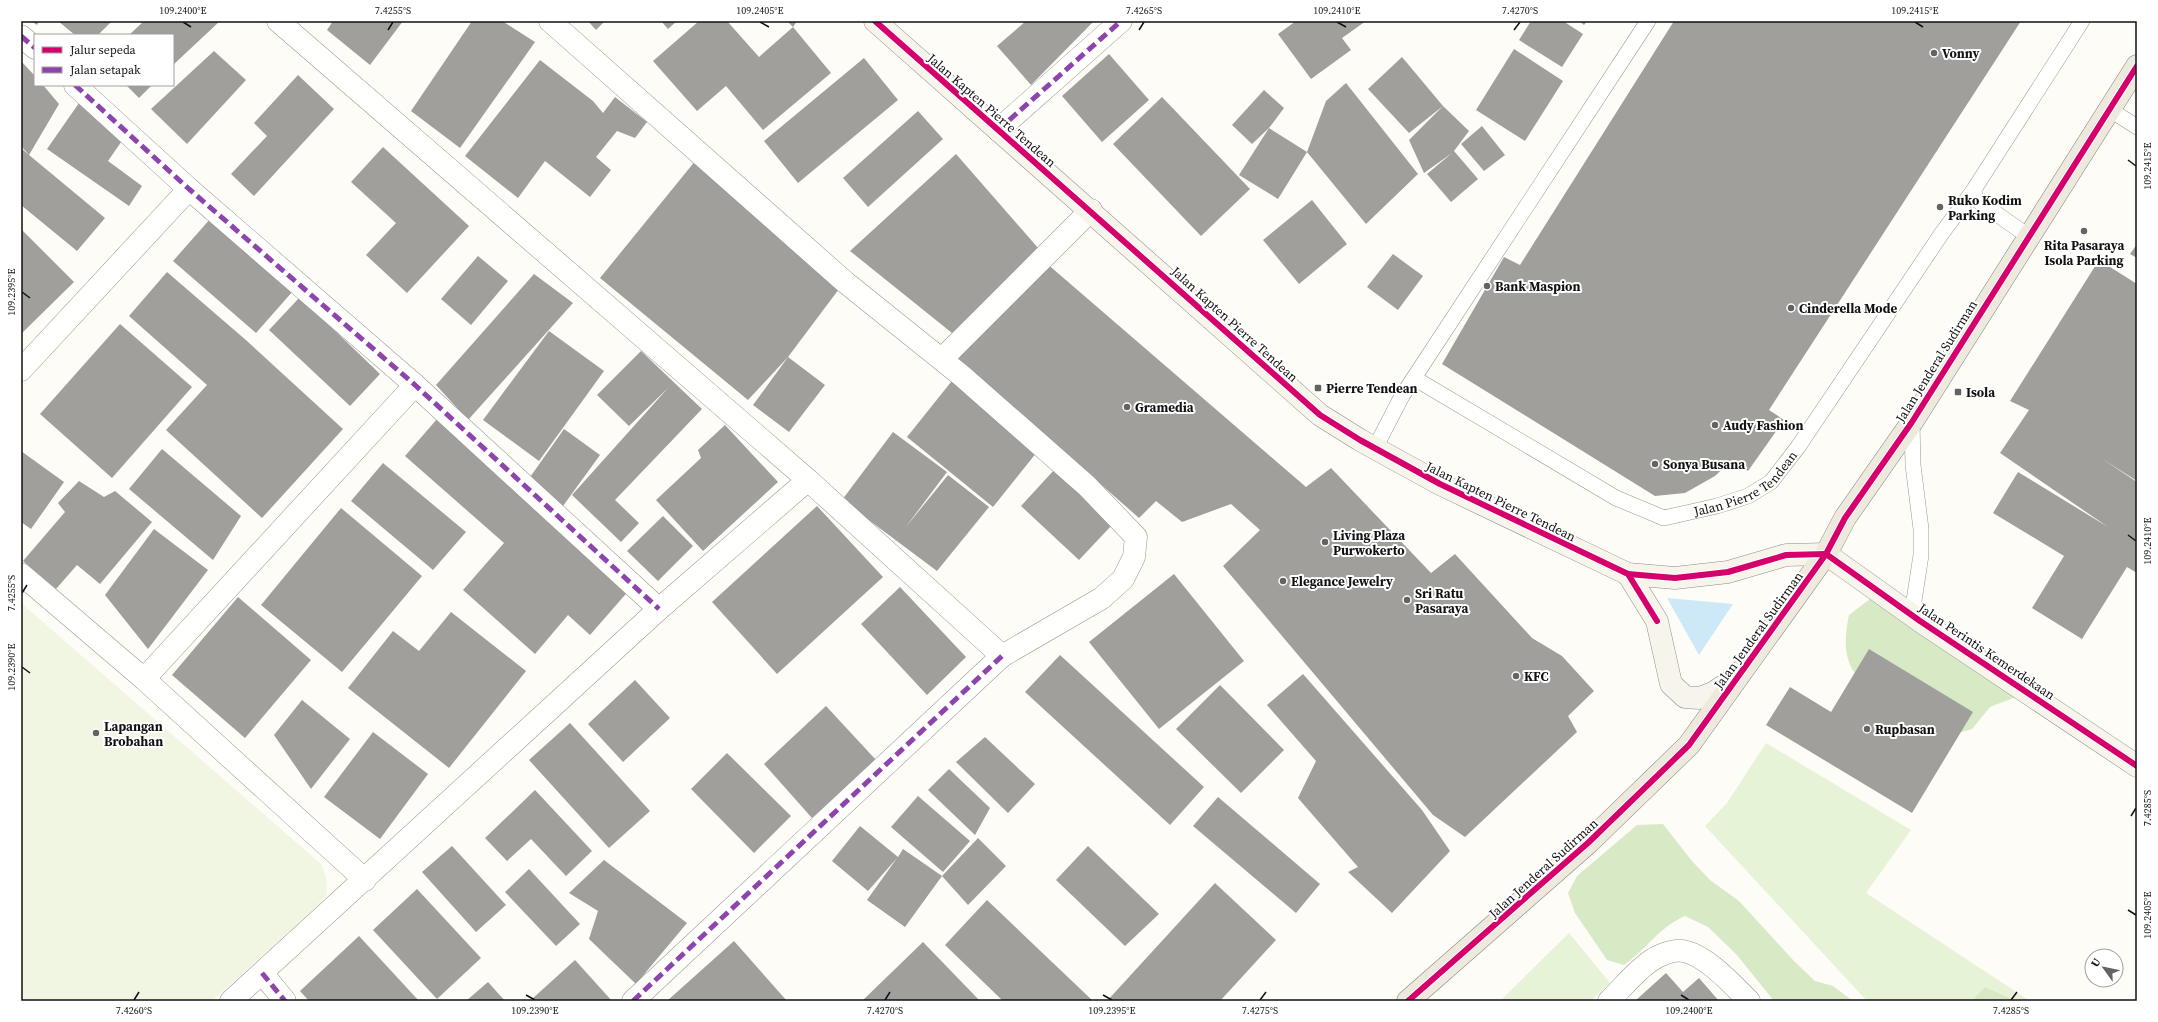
<svg xmlns="http://www.w3.org/2000/svg" width="2158" height="1022" viewBox="0 0 2158 1022" font-family="'Source Serif 4',serif">
<style>
.green{fill:#e7f3d7}
.forest{fill:#d8eac5}
.pitch{fill:#f0f6e1}
.water{fill:#cde8f7}
.building{fill:#a19f9c}
.lines{fill:none;stroke-linecap:round;stroke-linejoin:round}
.lane-casing{stroke:#979795;stroke-width:16}
.street-casing{stroke:#979795;stroke-width:23}
.secondary-casing{stroke:#8e8d8b;stroke-width:23}
.primary-casing{stroke:#858482;stroke-width:23}
.lane{stroke:#fffffe;stroke-width:15}
.street{stroke:#fffffe;stroke-width:22}
.secondary{stroke:#f6f4eb;stroke-width:22}
.primary{stroke:#ede9dc;stroke-width:22}
.quiet{stroke:#8e44ad;stroke-width:5;stroke-dasharray:10 5;stroke-linecap:butt}
.cycleway-casing{stroke:#fff;stroke-width:8}
.cycleway{stroke:#d6006c;stroke-width:6}
.ticks{fill:none;stroke:#111;stroke-width:1.5}
.poi-dot{fill:#646362;stroke:#fff;stroke-width:1.5}
.labels{text-anchor:middle;stroke-width:4;stroke-linejoin:round;paint-order:stroke}
.poi-label{font-size:13px;font-weight:bold;fill:#111;stroke:#fff;text-anchor:start}
.street-label{font-size:13px;fill:#111;stroke:#fff}
.neatline{fill:none;stroke:#111;stroke-width:1.5}
.ticks-label{font-size:10px;text-anchor:middle;fill:#111}
</style>
<rect width="100%" height="100%" fill="#fdfcf7"/>
<!-- green -->
<g class="green">
<polygon points="1766,743 1911,830 1866,893 2030,1001 2017,1001 1985,987 1971,1001 1867,1001 1705,826 1727,803"/>
<polygon points="1569,933 1610,983 1591,1001 1500,1001"/>
</g>
<!-- forest -->
<g class="forest">
<path d="M1870,599L2029,692L1990,707L1972,729L1955,734C1929,721 1868,696 1854,672C1843,655 1845,634 1849,615Z"/>
<path d="M1663,824L1692,861L1710,880L1739,901L1794,961L1815,981L1833,986L1853,1001H1774L1736,954L1708,927L1685,916C1658,928 1647,949 1624,965L1607,960L1575,913L1568,893L1577,876L1637,825Z"/>
<polygon points="1985,987 2017,1001 1971,1001"/>
</g>
<!-- pitch -->
<polygon class="pitch" points="21,603 321,864 326,877 327,894 314,909 212,1001 21,1001"/>
<!-- water -->
<polygon class="water" points="1667,598 1733,604 1699,655"/>
<!-- building -->
<g class="building">
<polygon points="31,21 39,21 37,25"/>
<polygon points="58,21 112,21 98,35 75,35"/>
<polygon points="144,21 220,21 173,65 173,35 129,35"/>
<polygon points="333,21 403,21 370,65 327,30"/>
<polygon points="472,21 502,21 535,42 460,148 411,111"/>
<polygon points="588,21 605,21 596,30"/>
<polygon points="661,21 677,21 668,29"/>
<polygon points="699,21 727,21 759,57 793,27 831,73 763,130 726,86 697,111 653,61"/>
<polygon points="787,21 797,21 793,27"/>
<polygon points="1026,21 1094,21 1031,85 997,46"/>
<polygon points="1296,21 1366,21 1342,38 1351,50 1311,79 1278,34"/>
<polygon points="1531,21 1563,21 1583,34 1562,67 1519,40"/>
<polygon points="1579,21 1587,21 1584,25"/>
<polygon points="1674,21 2021,21 1769,410 1784,420 1748,471 1732,460 1715,476 1685,493 1655,496 1442,364 1504,257 1520,265"/>
<polygon points="1514,49 1563,81 1525,141 1476,110"/>
<polygon points="214,51 246,80 187,144 151,109"/>
<polygon points="1109,54 1149,100 1102,142 1062,96"/>
<polygon points="1402,57 1443,106 1469,131 1454,151 1478,179 1451,202 1427,174 1452,153 1424,173 1409,140 1443,106 1409,133 1368,89"/>
<polygon points="864,58 898,100 798,183 764,141"/>
<polygon points="540,60 593,101 603,113 615,97 647,122 635,138 617,131 596,157 611,170 590,197 545,161 518,198 465,156"/>
<polygon points="21,61 35,76 35,85 43,85 59,104 29,155 105,218 77,251 21,205 21,148 29,155 21,146"/>
<polygon points="298,75 334,109 254,196 231,174 267,136 254,123"/>
<polygon points="1346,83 1418,174 1366,224 1307,152 1278,199 1239,175 1269,128 1307,152 1326,101"/>
<polygon points="126,85 152,85 139,98"/>
<polygon points="1264,90 1284,108 1269,128 1252,144 1232,125"/>
<polygon points="1162,97 1250,189 1201,236 1113,144"/>
<polygon points="79,103 126,135 108,161 142,186 129,206 47,149"/>
<polygon points="918,111 943,139 868,207 843,178"/>
<polygon points="1482,126 1505,155 1484,171 1461,144"/>
<polygon points="383,147 469,226 407,293 366,255 396,223 351,182"/>
<polygon points="956,154 1039,249 952,333 850,251"/>
<polygon points="696,160 842,285 788,357 825,385 789,432 753,405 788,357 748,400 600,278"/>
<polygon points="1312,200 1347,244 1299,284 1263,240"/>
<polygon points="211,218 293,291 256,333 173,261"/>
<polygon points="21,229 74,282 21,334 21,323 24,326 21,323"/>
<polygon points="2137,244 2137,258 2130,254"/>
<polygon points="1393,254 1423,276 1398,310 1367,287"/>
<polygon points="478,256 508,281 471,325 441,299"/>
<polygon points="2099,260 2137,284 2137,481 2101,458 2137,482 2137,573 2127,567 2082,639 2032,608 2064,556 1993,513 2018,472 2108,527 2000,453 2029,410 2010,401"/>
<polygon points="1045,262 1306,487 1331,468 1431,573 1455,554 1532,638 1562,656 1594,691 1568,716 1577,732 1465,837 1433,815 1223,566 1260,530 1231,504 1182,522 1156,501 1139,518 952,353"/>
<polygon points="167,272 247,341 343,429 262,518 166,430 207,385 129,316"/>
<polygon points="534,274 573,303 468,420 436,385"/>
<polygon points="300,297 380,374 350,406 269,330"/>
<polygon points="120,324 192,387 112,478 40,414"/>
<polygon points="549,331 604,371 539,461 483,420"/>
<polygon points="641,351 702,409 615,500 639,523 621,542 572,495 668,388 629,426 597,395"/>
<polygon points="955,377 1041,447 993,507 907,437"/>
<polygon points="437,419 631,588 590,635 568,615 535,654 463,590 504,543 405,456"/>
<polygon points="725,425 778,482 703,551 656,500 701,458 698,450"/>
<polygon points="564,429 600,455 563,506 528,480"/>
<polygon points="893,432 947,472 905,528 948,475 989,507 937,571 842,500"/>
<polygon points="162,449 241,516 213,560 129,489"/>
<polygon points="21,451 64,482 31,529 21,522"/>
<polygon points="383,463 466,532 433,570 351,501"/>
<polygon points="1054,470 1112,525 1079,560 1021,506"/>
<polygon points="79,481 104,497 115,491 152,522 100,584 77,565 56,589 23,561 65,512 58,503"/>
<polygon points="817,506 883,577 777,674 712,602"/>
<polygon points="341,508 422,576 342,672 261,605"/>
<polygon points="663,516 693,546 658,581 627,551"/>
<polygon points="154,529 208,570 148,649 105,595"/>
<polygon points="1174,574 1244,661 1159,729 1089,642"/>
<polygon points="900,587 966,657 927,695 861,624"/>
<polygon points="238,597 311,660 245,738 172,675"/>
<polygon points="451,612 526,671 449,768 348,688 393,631 419,651"/>
<polygon points="1869,649 1973,712 1912,813 1766,725 1790,687 1831,712"/>
<polygon points="1060,655 1204,787 1170,825 1025,692"/>
<polygon points="1303,674 1422,810 1450,851 1392,913 1348,872 1358,867 1298,798 1316,761 1267,705"/>
<polygon points="635,680 670,718 623,762 588,724"/>
<polygon points="1220,685 1284,750 1241,793 1176,729"/>
<polygon points="302,700 350,739 311,789 274,735"/>
<polygon points="826,706 876,760 812,818 764,764"/>
<polygon points="570,723 650,811 609,848 529,760"/>
<polygon points="373,732 428,774 380,839 324,797"/>
<polygon points="985,737 1035,784 1008,813 956,762"/>
<polygon points="727,753 791,816 754,853 691,789"/>
<polygon points="949,769 990,808 975,835 928,790"/>
<polygon points="535,790 592,851 566,876 531,839 507,861 485,838"/>
<polygon points="918,796 970,841 943,872 891,827"/>
<polygon points="1218,797 1320,884 1296,913 1193,826"/>
<polygon points="860,826 898,857 903,849 942,876 905,927 867,900 897,858 868,891 832,861"/>
<polygon points="978,838 1006,866 968,905 942,876"/>
<polygon points="452,846 506,905 476,932 422,872"/>
<polygon points="1088,846 1159,914 1125,946 1056,880"/>
<polygon points="604,860 687,923 636,984 589,939 598,911 569,893"/>
<polygon points="529,869 580,924 556,946 505,892"/>
<polygon points="1215,883 1276,940 1220,1001 1107,1001"/>
<polygon points="417,889 481,958 437,999 373,930"/>
<polygon points="987,900 1093,1001 1003,1001 945,945"/>
<polygon points="359,936 419,1001 309,1001 300,991"/>
<polygon points="734,941 787,1001 667,1001"/>
<polygon points="923,942 980,1001 862,1001"/>
<polygon points="575,960 612,1001 534,1001 532,999"/>
<polygon points="1666,973 1683,992 1699,978 1719,1001 1635,1001"/>
<polygon points="488,982 505,1001 466,1001"/>
</g>
<g class="lines">
<!-- lane casing -->
<g class="lane-casing">
<g id="lane">
<polyline points="2109,109 2137,127"/>
<polyline points="1973,191 1977,200 2028,236"/>
<path id="s1" d="M1414,378L1616,498L1664,518L1717,506L1748,496L1771,482L1798,447L1942,233L1973,191L2082,21"/>
<polyline points="1912,422 1913,465 1921,529 1921,555 1912,614"/>
<polyline points="1375,448 1402,396 1648,21"/>
</g>
</g>
<!-- street casing -->
<g class="street-casing">
<g id="street">
<polyline points="278,21 808,480 1002,656"/>
<polyline points="550,21 845,282 962,376 1087,486 1136,537 1134,557 1123,579 1102,598 1002,656 633,1001"/>
<polyline points="21,36 35,48"/>
<polyline points="75,85 189,189 415,385 659,609"/>
<polyline points="998,130 1121,21"/>
<polyline points="942,359 1091,210"/>
<polyline points="21,370 189,189"/>
<polyline points="21,574 144,679 365,880"/>
<polyline points="144,679 415,385"/>
<polyline points="262,973 285,1001"/>
<polyline points="231,1001 659,609 808,480"/>
<path d="M1609,1001C1622,988 1634,973 1649,962C1657,956 1673,949 1683,951C1706,955 1733,985 1749,1001"/>
</g>
</g>
<!-- secondary casing -->
<g class="secondary-casing">
<g id="secondary">
<polyline points="875,21 1320,415 1360,440 1440,484 1628,574 1675,578 1728,572 1786,555 1826,554 1920,621 2137,766"/>
<polyline points="1628,574 1657,621 1671,684 1685,697 1699,698 1713,693 1738,676"/>
</g>
</g>
<!-- primary casing -->
<g class="primary-casing">
<polyline id="primary" points="1408,1001 1589,842 1689,745 1826,554 1845,518 1912,422 2137,66"/>
</g>
<!-- lane -->
<use href="#lane" class="lane"/>
<!-- street -->
<use href="#street" class="street"/>
<!-- secondary -->
<use href="#secondary" class="secondary"/>
<!-- primary -->
<use href="#primary" class="primary"/>
<!-- quiet -->
<g class="quiet">
<polyline points="21,36 35,48"/>
<polyline points="75,85 189,189 415,385 659,609"/>
<polyline points="998,130 1121,21"/>
<polyline points="262,973 285,1001"/>
<polyline points="633,1001 1002,656"/>
</g>
<!-- cycleway casing -->
<g class="cycleway-casing">
<g id="cycleway">
<polyline points="875,21 1320,415 1360,440 1440,484 1628,574 1675,578 1728,572 1786,555 1826,554 1920,621 2137,766"/>
<polyline points="1628,574 1657,621"/>
<polyline points="1408,1001 1589,842 1689,745 1826,554 1845,518 1912,422 2137,66"/>
</g>
</g>
<!-- cycleway -->
<use href="#cycleway" class="cycleway"/>
</g>
<!-- ticks -->
<path class="ticks" d="M183,22L191,27M760,22L769,27M1337,22L1346,27M1915,22L1923,27M388,30L393,22M1139,30L1144,22M1514,30L1520,22M2128,160L2136,166M22,292L30,298M2128,535L2136,541M22,593L27,585M22,667L30,673M2131,816L2136,808M2128,910L2136,915M526,995L535,1000M1103,995L1112,1000M1681,995L1689,1000M134,1000L139,992M885,1000L890,992M1260,1000L1266,992M2011,1000L2017,992"/>
<!-- markers -->
<g class="poi-dot">
<circle cx="1934" cy="53" r="4"/>
<circle cx="1940" cy="207" r="4"/>
<circle cx="2084" cy="231" r="4"/>
<circle cx="1487" cy="286" r="4"/>
<circle cx="1791" cy="308" r="4"/>
<rect x="1314" y="384" width="8" height="8" rx="2"/>
<rect x="1954" y="388" width="8" height="8" rx="2"/>
<circle cx="1127" cy="407" r="4"/>
<circle cx="1715" cy="425" r="4"/>
<circle cx="1655" cy="464" r="4"/>
<circle cx="1325" cy="542" r="4"/>
<circle cx="1283" cy="581" r="4"/>
<circle cx="1407" cy="600" r="4"/>
<circle cx="1516" cy="676" r="4"/>
<circle cx="1867" cy="729" r="4"/>
<circle cx="96" cy="733" r="4"/>
</g>
<g class="labels">
<!-- poi labels -->
<g class="poi-label">
<text x="1942" y="58">Vonny</text>
<text x="1948" y="205">Ruko Kodim<tspan x="1948" dy="15">Parking</tspan></text>
<text x="2084" y="250" text-anchor="middle">Rita Pasaraya<tspan x="2084" dy="15">Isola Parking</tspan></text>
<text x="1495" y="291">Bank Maspion</text>
<text x="1799" y="313">Cinderella Mode</text>
<text x="1326" y="393">Pierre Tendean</text>
<text x="1966" y="397">Isola</text>
<text x="1135" y="412">Gramedia</text>
<text x="1723" y="430">Audy Fashion</text>
<text x="1663" y="469">Sonya Busana</text>
<text x="1333" y="540">Living Plaza<tspan x="1333" dy="15">Purwokerto</tspan></text>
<text x="1291" y="586">Elegance Jewelry</text>
<text x="1415" y="598">Sri Ratu<tspan x="1415" dy="15">Pasaraya</tspan></text>
<text x="1524" y="681">KFC</text>
<text x="104" y="731">Lapangan<tspan x="104" dy="15">Brobahan</tspan></text>
<text x="1875" y="734">Rupbasan</text>
</g>
<!-- street labels -->
<g class="street-label">
<text transform="translate(992 110) rotate(41)" y="5">Jalan Kapten Pierre Tendean</text>
<text transform="translate(1235 324) rotate(42)" y="5">Jalan Kapten Pierre Tendean</text>
<text transform="translate(1936 361) rotate(-58)" y="5">Jalan Jenderal Sudirman</text>
<text dy="5" stroke="none"><textPath href="#s1" startOffset="378">Jalan Pierre Tendean</textPath></text>
<text transform="translate(1501 501) rotate(26)" y="5">Jalan Kapten Pierre Tendean</text>
<text transform="translate(1758 630) rotate(-54)" y="5">Jalan Jenderal Sudirman</text>
<text transform="translate(1987 651) rotate(34)" y="5">Jalan Perintis Kemerdekaan</text>
<text transform="translate(1543 868) rotate(-42)" y="5">Jalan Jenderal Sudirman</text>
</g>
</g>
<!-- border -->
<rect width="2158" height="1022" fill="none" stroke="#ffffff" stroke-width="44"/>
<!-- legend -->
<rect x="34" y="34" width="140" height="52" fill="#ffffff" stroke="#a0a0a0"/>
<rect x="42" y="47" width="20" height="6" fill="#d6006c" stroke="#a0a0a0"/>
<text x="70" y="54" font-size="12" fill="#111111">Jalur sepeda</text>
<rect x="42" y="67" width="20" height="6" fill="#8e44ad" stroke="#a0a0a0"/>
<text x="70" y="74" font-size="12" fill="#111111">Jalan setapak</text>
<!-- north arrow -->
<g transform="translate(2104 968) rotate(303)"><circle r="19" fill="#ffffff" stroke="#a0a0a0"/>
<path d="M0-3L7 15L0 10L-7 15Z" fill="#646362"/>
<text y="-6" font-size="11" font-weight="bold" text-anchor="middle" fill="#111111">U</text>
</g>
<rect x="22" y="22" width="2114" height="978" class="neatline"/>
<g class="ticks-label">
<text x="183" y="14">109.2400°E</text>
<text x="393" y="14">7.4255°S</text>
<text x="760" y="14">109.2405°E</text>
<text x="1144" y="14">7.4265°S</text>
<text x="1337" y="14">109.2410°E</text>
<text x="1520" y="14">7.4270°S</text>
<text x="1915" y="14">109.2415°E</text>
<text transform="translate(2147 166) rotate(-90)" y="4">109.2415°E</text>
<text transform="translate(11 292) rotate(-90)" y="4">109.2395°E</text>
<text transform="translate(2147 541) rotate(-90)" y="4">109.2410°E</text>
<text transform="translate(11 593) rotate(-90)" y="4">7.4255°S</text>
<text transform="translate(11 667) rotate(-90)" y="4">109.2390°E</text>
<text transform="translate(2147 808) rotate(-90)" y="4">7.4285°S</text>
<text transform="translate(2147 915) rotate(-90)" y="4">109.2405°E</text>
<text x="134" y="1014">7.4260°S</text>
<text x="535" y="1014">109.2390°E</text>
<text x="885" y="1014">7.4270°S</text>
<text x="1112" y="1014">109.2395°E</text>
<text x="1260" y="1014">7.4275°S</text>
<text x="1689" y="1014">109.2400°E</text>
<text x="2011" y="1014">7.4285°S</text>
</g>
</svg>
